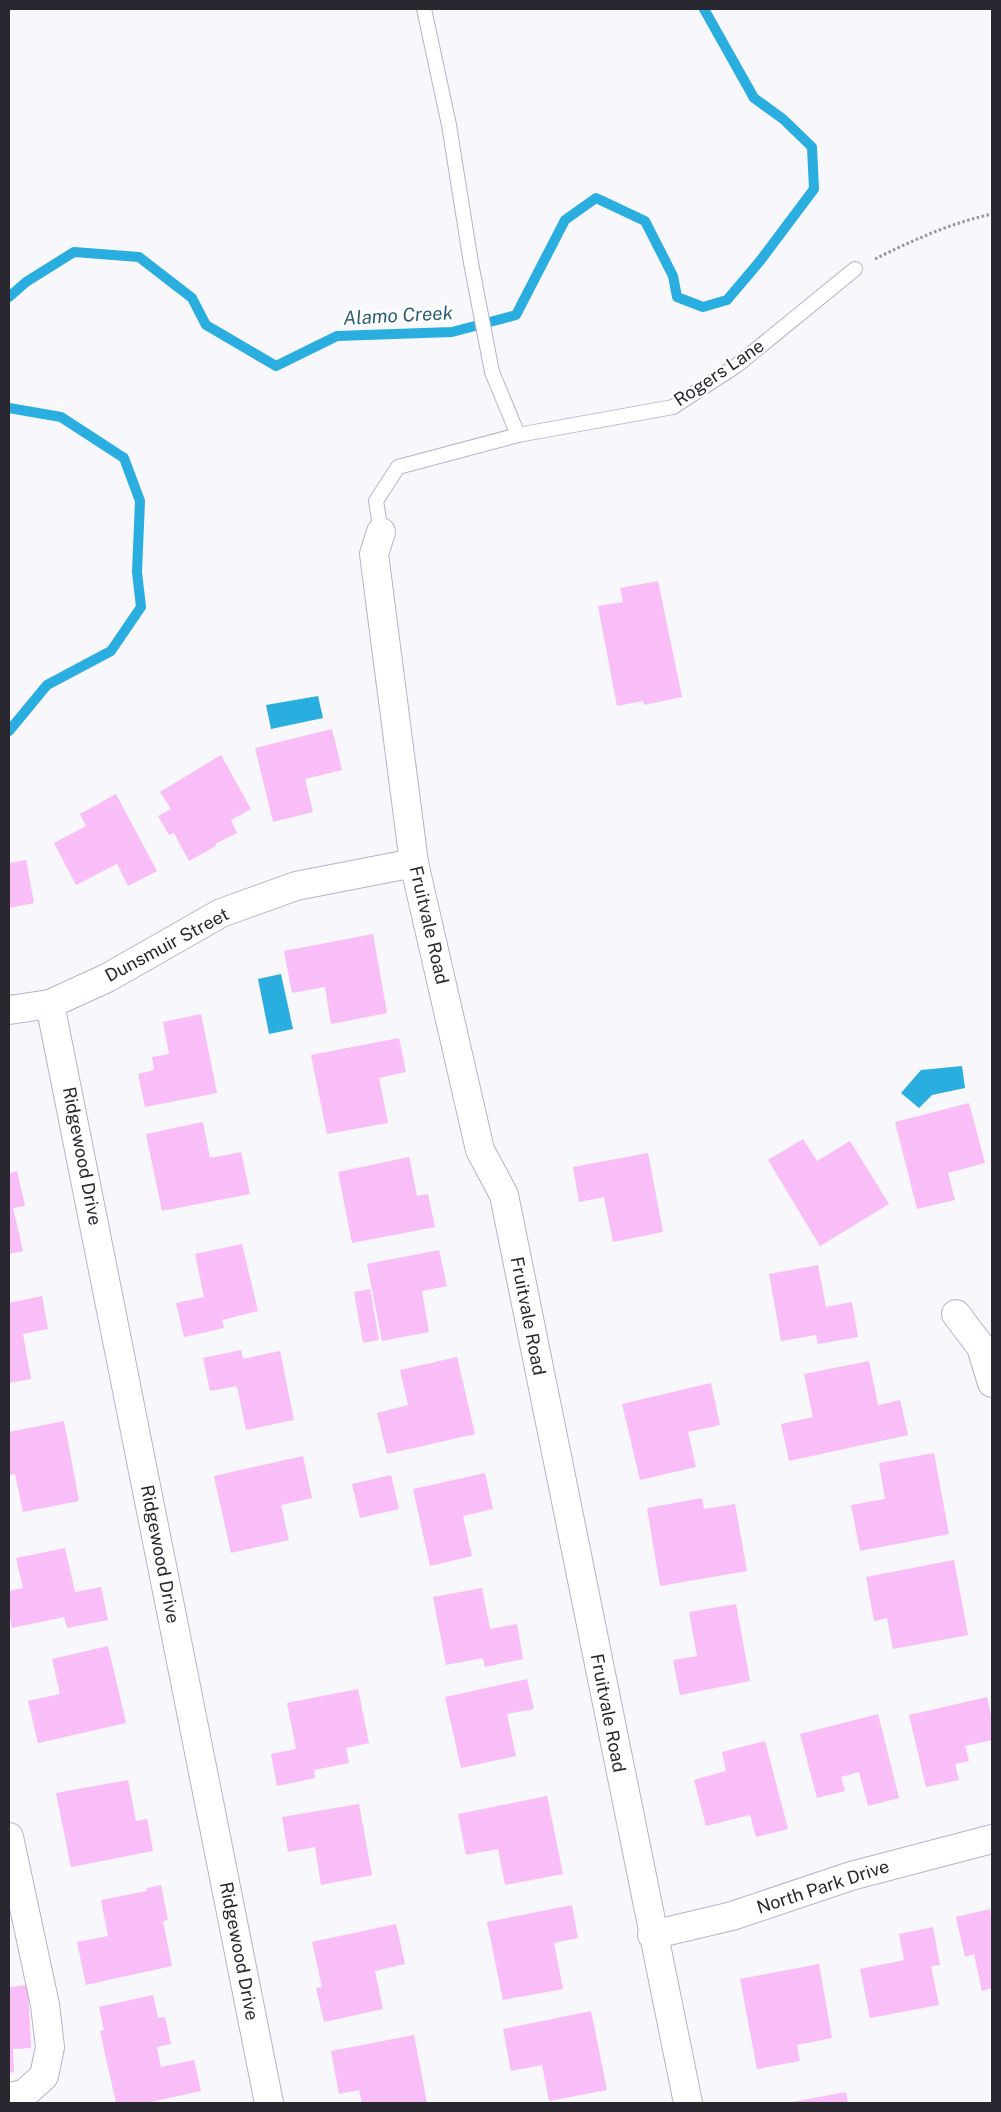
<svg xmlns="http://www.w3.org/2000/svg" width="1001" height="2112" viewBox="0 0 1001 2112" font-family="'Public Sans',sans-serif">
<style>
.water{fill:#2aaddf}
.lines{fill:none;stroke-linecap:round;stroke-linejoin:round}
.stream{stroke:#2aaddf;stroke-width:10}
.building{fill:#f9bdf8}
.service-casing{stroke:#b7b3c8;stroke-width:16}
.minor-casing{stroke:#b7b3c8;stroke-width:30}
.tertiary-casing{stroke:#b7b3c8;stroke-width:30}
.path{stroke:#97969c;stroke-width:3;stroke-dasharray:2.5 2.5;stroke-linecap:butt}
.service{stroke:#fff;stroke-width:14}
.minor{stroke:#fff;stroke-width:28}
.tertiary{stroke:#fff;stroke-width:28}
.labels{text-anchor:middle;stroke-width:4.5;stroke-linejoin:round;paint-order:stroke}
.street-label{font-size:18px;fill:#29272f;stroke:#fff}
.water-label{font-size:19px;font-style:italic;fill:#2c5d73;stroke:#fff}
</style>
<rect width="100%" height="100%" fill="#f8f7fb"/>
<!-- water -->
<g class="water">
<polygon points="318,696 323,718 271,729 266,705"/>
<polygon points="281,974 293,1029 269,1034 258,979"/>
<polygon points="962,1066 965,1088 932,1095 919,1108 901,1093 921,1070"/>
</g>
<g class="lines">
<!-- stream -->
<g class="stream">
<polyline points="9,297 26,282 74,252 139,257 192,298 206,325 276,366 337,336 452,332 516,315 565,220 596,198 645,221 673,276 677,297 703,307 727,300 760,261 814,189 812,147 783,119 754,98 704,9"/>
<polyline points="9,408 61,417 124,458 140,501 137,572 141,607 111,651 47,685 9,731"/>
</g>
</g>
<!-- building -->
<g class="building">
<polygon points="658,581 682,697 644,705 643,701 617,706 598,606 623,602 620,588"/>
<polygon points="332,729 342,770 305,779 313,812 273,822 255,748"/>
<polygon points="221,755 251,809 231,820 237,833 215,844 216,846 189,861 174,833 169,835 158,816 171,809 160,792"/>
<polygon points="116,794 157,871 128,886 117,864 76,885 54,843 86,826 80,814"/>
<polygon points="26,860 34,903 9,908 9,863"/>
<polygon points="373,934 387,1013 331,1024 325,987 292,993 284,951"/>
<polygon points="201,1014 217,1093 145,1107 138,1074 154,1070 152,1057 169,1054 163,1022"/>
<polygon points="399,1038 406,1072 379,1078 388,1123 327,1134 311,1055"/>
<polygon points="969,1103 985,1163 948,1173 955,1200 917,1209 895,1122"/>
<polygon points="203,1122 210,1158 241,1152 250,1194 162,1211 146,1134"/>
<polygon points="803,1139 817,1161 850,1141 889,1204 820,1246 768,1160"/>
<polygon points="648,1153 663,1232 613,1242 604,1197 579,1202 573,1167"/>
<polygon points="409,1157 417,1196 428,1194 435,1227 352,1243 338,1172"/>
<polygon points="17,1171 25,1206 13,1208 23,1251 9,1254 9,1173"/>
<polygon points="242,1244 258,1311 222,1320 224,1328 184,1337 176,1303 204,1297 195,1254"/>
<polygon points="439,1250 447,1286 422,1291 429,1332 382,1341 367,1264"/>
<polygon points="818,1265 826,1307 852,1302 858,1337 818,1344 816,1335 781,1341 769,1274"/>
<polygon points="370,1289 379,1340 363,1343 354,1292"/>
<polygon points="42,1296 48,1329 23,1334 31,1379 9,1383 9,1303"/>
<polygon points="241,1350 243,1359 280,1351 294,1420 246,1430 237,1386 210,1391 203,1358"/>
<polygon points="457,1357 475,1434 387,1454 377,1413 408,1405 400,1370"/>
<polygon points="869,1361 878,1405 900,1400 908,1435 789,1461 781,1424 813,1417 804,1374"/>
<polygon points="711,1383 720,1425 688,1432 696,1467 640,1480 622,1404"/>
<polygon points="64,1421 79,1501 23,1512 15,1474 9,1475 9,1432"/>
<polygon points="934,1453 949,1534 860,1551 851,1505 885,1499 879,1463"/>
<polygon points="303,1456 312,1498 281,1505 289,1540 231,1553 214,1476"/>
<polygon points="485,1473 493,1509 463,1516 472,1556 430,1566 413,1489"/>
<polygon points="391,1475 399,1509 360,1518 352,1484"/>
<polygon points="702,1498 704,1509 735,1504 747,1571 660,1586 647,1508"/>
<polygon points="65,1548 75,1592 101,1587 108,1620 67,1628 64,1617 12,1628 9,1613 9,1591 23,1588 16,1558"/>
<polygon points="954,1560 968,1635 893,1649 887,1618 874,1621 866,1577"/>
<polygon points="482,1588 490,1629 517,1624 523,1659 485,1667 483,1658 446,1665 433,1597"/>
<polygon points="736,1604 750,1681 680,1695 673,1660 697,1656 689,1612"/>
<polygon points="108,1646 126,1723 38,1743 28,1701 60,1694 52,1659"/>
<polygon points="527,1679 534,1709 507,1714 516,1756 461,1768 445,1697"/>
<polygon points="358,1689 369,1743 346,1748 349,1763 314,1770 315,1778 277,1786 271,1754 296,1749 287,1703"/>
<polygon points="987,1697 992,1720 992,1740 965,1746 969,1761 955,1764 959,1780 926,1787 909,1715"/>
<polygon points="878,1714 899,1798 868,1806 859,1772 841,1777 845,1791 817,1798 800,1734"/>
<polygon points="765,1741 788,1829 756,1837 750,1815 706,1826 694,1780 726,1771 722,1752"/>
<polygon points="128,1780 136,1821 147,1819 153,1851 71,1867 56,1793"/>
<polygon points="547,1796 563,1874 505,1885 498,1849 466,1855 458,1814"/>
<polygon points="359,1804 372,1875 321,1885 315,1847 288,1852 282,1817"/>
<polygon points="161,1885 168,1920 163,1921 172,1966 86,1985 77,1942 108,1936 101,1900 147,1891 147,1888"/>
<polygon points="572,1905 578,1938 554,1943 563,1989 503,2000 487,1922"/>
<polygon points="990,1909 992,1921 992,1988 982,1991 974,1954 965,1957 956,1917"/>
<polygon points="396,1924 405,1964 375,1971 383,2009 324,2022 316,1988 322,1987 312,1942"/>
<polygon points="933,1927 940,1965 931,1966 939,2005 870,2018 860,1969 904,1960 899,1934"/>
<polygon points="819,1964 832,2038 797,2045 800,2061 757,2069 740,1979"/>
<polygon points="28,1985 31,2048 13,2049 14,2072 9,2073 9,1987"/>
<polygon points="153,1995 158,2018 165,2017 171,2044 157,2047 161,2067 194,2060 201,2091 146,2103 116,2103 100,2031 104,2030 99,2007"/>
<polygon points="591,2011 607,2090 549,2101 542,2065 511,2071 503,2029"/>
<polygon points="414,2035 427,2103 362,2103 359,2090 339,2094 331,2051"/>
<polygon points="846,2092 848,2103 792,2103 792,2102"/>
</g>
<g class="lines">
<!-- service casing -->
<g class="service-casing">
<g id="service">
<polyline points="424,9 449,125 471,263 492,372 518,435"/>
<polyline points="381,532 376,501 398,467 518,435 673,407 736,366 855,269"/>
</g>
</g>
<!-- minor casing -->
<g class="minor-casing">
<g id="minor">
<polyline points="50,1004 269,2103"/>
<polyline points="9,1010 50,1004 107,978 221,913 296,886 414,863"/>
<polyline points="956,1314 981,1347 992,1383"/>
<polyline points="9,1837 45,2005 50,2047 44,2076 24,2094 9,2097"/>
<polyline points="652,1935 732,1916 851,1876 992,1839"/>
</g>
</g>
<!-- tertiary casing -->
<g class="tertiary-casing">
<polyline id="tertiary" points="381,532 374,554 414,863 480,1150 504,1195 688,2103"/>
</g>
<!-- path -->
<path class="path" d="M875,259C913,240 951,223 992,214"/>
<!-- service -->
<use href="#service" class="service"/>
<!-- minor -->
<use href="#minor" class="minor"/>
<!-- tertiary -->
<use href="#tertiary" class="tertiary"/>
</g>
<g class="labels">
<!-- street labels -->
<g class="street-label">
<text transform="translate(719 373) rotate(-34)" y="6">Rogers Lane</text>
<text transform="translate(429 925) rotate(77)" y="6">Fruitvale Road</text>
<text transform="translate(167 945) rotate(-28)" y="6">Dunsmuir Street</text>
<text transform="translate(82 1156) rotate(79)" y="6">Ridgewood Drive</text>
<text transform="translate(528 1316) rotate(79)" y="6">Fruitvale Road</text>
<text transform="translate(160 1554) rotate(79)" y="6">Ridgewood Drive</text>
<text transform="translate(608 1713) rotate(79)" y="6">Fruitvale Road</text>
<text transform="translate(823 1887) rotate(-18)" y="6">North Park Drive</text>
<text transform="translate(239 1951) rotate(79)" y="6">Ridgewood Drive</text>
</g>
<!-- water labels -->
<g class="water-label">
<text transform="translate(398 315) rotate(-3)" y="7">Alamo Creek</text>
</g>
</g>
<!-- border -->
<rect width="1001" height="2112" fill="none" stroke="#29272f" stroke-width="20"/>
</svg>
